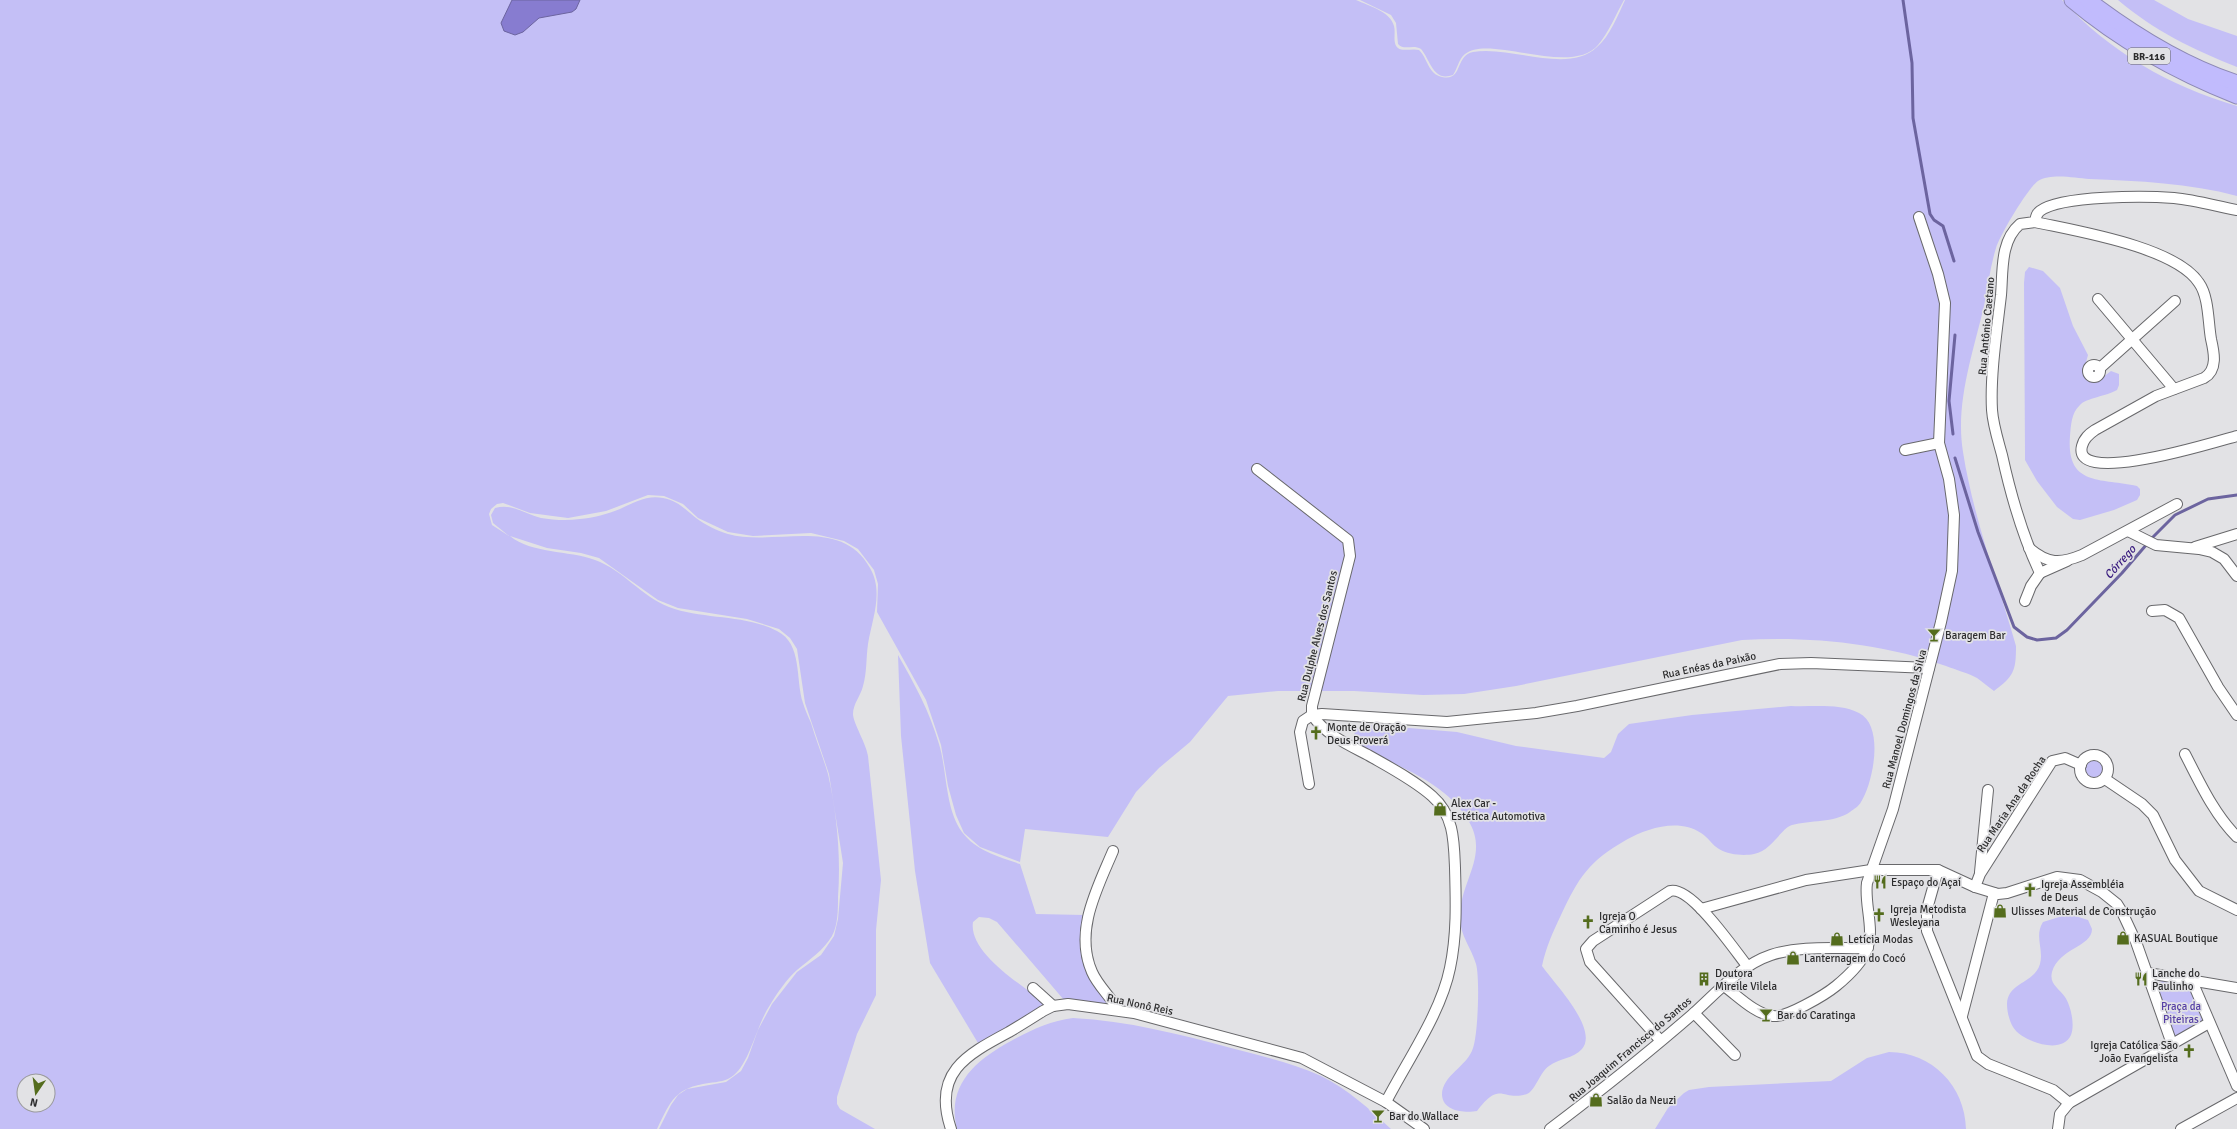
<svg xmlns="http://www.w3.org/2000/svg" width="2237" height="1129" viewBox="0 0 2237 1129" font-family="Signika,sans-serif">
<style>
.green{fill:#c4bff6;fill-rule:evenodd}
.water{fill:#877cd0;stroke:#6c649f}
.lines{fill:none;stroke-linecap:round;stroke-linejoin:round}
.stream{stroke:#6c649f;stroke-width:3}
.minor-casing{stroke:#68686b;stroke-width:12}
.highway-casing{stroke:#8d89b5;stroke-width:17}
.minor{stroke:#fff;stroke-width:10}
.highway{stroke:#c1bbfd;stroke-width:15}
.labels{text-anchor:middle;stroke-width:3.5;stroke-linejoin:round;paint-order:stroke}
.shield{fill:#e2e2e5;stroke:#636365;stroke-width:1}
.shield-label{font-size:10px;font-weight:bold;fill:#2d2d2e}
.street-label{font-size:11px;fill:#2d2d2e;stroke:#e2e2e5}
.poi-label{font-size:11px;fill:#2d2d2e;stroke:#e2e2e5;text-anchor:start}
.park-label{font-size:11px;fill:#5741a6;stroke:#e2e2e5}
.water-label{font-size:12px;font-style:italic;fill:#381a7e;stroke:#e2e2e5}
</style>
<rect width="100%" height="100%" fill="#e2e2e5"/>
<!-- green -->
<g class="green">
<path d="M0,0H1356C1369,6 1390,11 1394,26C1396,33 1392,43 1398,48C1403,52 1412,48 1419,50C1428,59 1428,74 1442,77C1463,82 1455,55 1473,52C1510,45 1568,75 1597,47C1610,36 1618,15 1625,0H2062C2110,52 2169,86 2237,106V196C2189,183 2139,181 2089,179C2075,178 2051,173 2038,181C2027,189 2000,235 1996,248C1990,267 1988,287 1984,306C1973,353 1955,403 1963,452C1973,516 1998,583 2016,646C2016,671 2014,676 1994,691C1988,687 1983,682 1977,678C1968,673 1956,670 1946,666C1882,643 1809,636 1742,640L1516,686L1464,694L1423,695L1354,691H1278L1228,696L1190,742L1159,768L1136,792L1108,837L1025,829L1020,862L980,847L964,833L956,815L948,786L941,745L926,700L877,612L878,584L874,570L858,549L844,541L811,533L753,536L728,532L698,518L683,504L664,496L648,495L606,511L568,518L530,513L503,503L497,504L491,509L489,514L492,525L509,536L493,523L491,515L495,508C512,503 525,514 541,518C553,520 567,521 580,519C593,518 608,514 620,509C635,502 647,495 663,498C677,500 686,510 696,518C705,525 718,531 728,534C774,547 841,515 870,568C884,592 872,619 868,644C866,658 867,672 863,686C861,695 853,704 853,714C853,723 866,743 868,756L881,880L876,930V995L857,1034L837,1097V1104L840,1109L875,1129H659L671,1105L678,1095L687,1089L726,1082L741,1071L748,1058L758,1030L772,1004L797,972L821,955L834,936L838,919L843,863L829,774L805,703L797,649L790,638L779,629L747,619L678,608L658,600L599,558L581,553L547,548L510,536C532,554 568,550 595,560C623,570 641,596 669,607C704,620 744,614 777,631C803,644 795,679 803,703C805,710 808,716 811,723C816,740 823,757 828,774C837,814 841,856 838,897C838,910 838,925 832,936C823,951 810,959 797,970C787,979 777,993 770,1005C757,1024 750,1062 734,1075C727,1081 718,1082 709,1083C675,1088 671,1100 657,1129H0ZM24,1081H48V1105H24Z"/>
<path d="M1360,0H1624C1616,14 1609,32 1598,45C1571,77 1489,34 1465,54C1458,60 1458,68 1453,75C1433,82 1431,61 1421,49C1413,44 1404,51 1398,44L1396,23L1391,15Z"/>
<path d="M2118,0H2154L2188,19L2237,36V67C2194,50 2153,30 2118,0Z"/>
<path d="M2029,267L2043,271L2060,288L2073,326L2088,355L2083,373L2087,380L2098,381L2111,371L2119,374V385L2117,390C2107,396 2086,398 2080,405C2071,413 2071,426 2070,436C2066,487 2101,478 2137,486L2140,489V495L2137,500L2114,510L2080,520L2073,519L2057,507L2037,481L2025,460V452L2024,283L2025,272Z"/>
<path d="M898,655C915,685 929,710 939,744C947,770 945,809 962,832C976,851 1000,857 1020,864L1036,914L1084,915L1082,944L1111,1005L1064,1000L997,922L989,918L979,917L973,922C968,954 1027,988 1049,1006L978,1043L930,963L915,871L901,736Z"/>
<path d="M1791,706C1813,707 1840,703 1859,713C1885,726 1873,783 1861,802C1859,806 1854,809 1850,812C1834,823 1810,820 1792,825C1780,829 1773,850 1754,854C1744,856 1729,855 1719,849C1712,845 1708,837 1701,833C1679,818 1647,828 1626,840C1589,861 1579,877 1561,915C1553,932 1546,947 1542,966C1554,983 1599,1029 1582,1049C1573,1059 1559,1058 1549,1066C1540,1072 1535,1091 1527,1094C1502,1102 1501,1079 1477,1111C1466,1113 1443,1112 1442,1095C1442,1075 1468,1066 1473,1048C1478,1035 1480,977 1476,964C1471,947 1459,934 1460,916C1460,881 1490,855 1468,820C1446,783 1401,768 1365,749C1356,742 1352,738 1356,728L1362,725H1373L1457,732L1516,746L1604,758L1611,752L1618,734L1629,724L1692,715Z"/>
<circle cx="2094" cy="770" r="13"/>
<path d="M2069,914L2088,920L2092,929C2092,947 2059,948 2052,972C2049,984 2059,988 2065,997C2071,1006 2075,1025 2071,1035C2062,1056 2021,1041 2013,1027C2009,1020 2007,1011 2007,1004C2008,982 2034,984 2040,964C2044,949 2034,936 2043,922Z"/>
<polygon points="2170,979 2188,984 2204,1024 2173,1040 2152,984"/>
<path d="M1073,1018C1128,1021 1179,1034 1231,1048C1261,1056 1293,1063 1321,1076C1348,1089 1369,1109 1391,1129H957C946,1085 976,1060 1011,1041C1031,1030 1050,1021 1073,1018Z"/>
<path d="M1889,1052C1932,1052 1965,1086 1966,1129H1655L1668,1108L1684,1093L1689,1090L1709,1087L1831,1081L1867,1058Z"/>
</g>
<!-- water -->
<polygon class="water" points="512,0 580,0 576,9 572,12 539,18 523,32 515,35 504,31 501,23"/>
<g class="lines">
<!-- stream -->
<g class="stream">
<polyline points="1903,0 1912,63 1913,118 1930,214 1934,220 1943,226 1954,261"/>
<polyline points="1953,434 1949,401 1955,335"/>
<polyline points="1955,458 1978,532 2014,627 2027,637 2037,640 2056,638 2067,630 2122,573 2153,537 2175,515 2208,499 2237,495"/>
</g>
<!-- minor casing -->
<g class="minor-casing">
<g id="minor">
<path d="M2035,222C2076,231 2176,247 2199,283C2209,297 2208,322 2211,339C2214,352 2218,370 2204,378L2156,396L2095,430C2089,434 2084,438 2082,446C2071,488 2221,440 2237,436"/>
<polyline points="2098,299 2174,389"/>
<circle cx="2094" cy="371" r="6"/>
<polyline points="2100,368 2175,301"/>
<polyline points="1905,450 1939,443"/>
<path d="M1257,469L1348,540L1350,556L1312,706V715C1326,735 1347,744 1368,755C1389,767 1414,780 1432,796C1454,815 1454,841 1455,868C1456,902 1457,935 1450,968C1441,1013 1407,1061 1386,1102"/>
<polyline points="2128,531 2156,545 2199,549 2212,552 2224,559 2237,576"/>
<polyline points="2195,547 2237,534"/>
<path d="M2029,548C2048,564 2060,564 2082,555L2177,504"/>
<path d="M2067,561L2040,573C2022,535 2011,496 2002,455C1998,440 1993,425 1992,410C1990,375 1997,330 2001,295C2003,271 2000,241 2020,224L2035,222C2036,217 2036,214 2040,211C2061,195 2147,196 2174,198C2195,200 2216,206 2237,210"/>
<polyline points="2025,601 2031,586 2040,573"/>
<polyline points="2152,611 2165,610 2179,618 2218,687 2237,715"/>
<path d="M2185,754C2200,783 2214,814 2237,837"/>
<circle cx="2094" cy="769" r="14"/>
<polyline points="2105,779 2142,804 2153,815 2175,860 2199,891 2237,910"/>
<polyline points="1309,784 1300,732 1303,721 1312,715 1322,714 1447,722 1536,713 1577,706 1780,664 1811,663 1929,668"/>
<path d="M1113,851C1097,889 1074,931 1092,972C1098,986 1111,997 1118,1010"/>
<polyline points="1938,870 1927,909 1927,931 1977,1056 1988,1064 2053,1090 2069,1103"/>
<polyline points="1980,872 1988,790"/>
<polyline points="1975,887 1980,874 2052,761 2065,758 2081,765"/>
<polyline points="1701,909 1806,880 1871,870 1938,870 1975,887 1998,894 2007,893 2057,877 2080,880 2102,892 2117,904 2122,912 2136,942 2172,1044"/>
<polyline points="2148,973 2237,988"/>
<polyline points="2192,981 2237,1086"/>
<path d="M1724,986C1738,996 1755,1014 1773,1016C1786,1018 1825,995 1836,986C1847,977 1862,963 1867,949C1875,929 1864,904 1867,883L1893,809L1941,622L1952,571L1954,515L1949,479L1939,443L1945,303L1938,274L1919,217"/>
<polyline points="1033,988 1053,1006"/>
<polyline points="1694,1013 1735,1055"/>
<polyline points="1962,1016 1994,893"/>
<path d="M1660,1040L1590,962L1586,949L1593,941L1670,891C1691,885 1735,951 1748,967"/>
<path d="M951,1129C932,1073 966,1055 1009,1032C1021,1025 1032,1018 1043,1011L1053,1006L1068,1004L1134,1013L1302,1058L1386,1102L1424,1129"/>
<path d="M1550,1129C1599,1092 1648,1053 1694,1013C1717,992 1741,965 1771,955C1801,945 1837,949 1868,948"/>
<polyline points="2058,1129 2060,1114 2069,1103 2209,1023"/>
<polyline points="2181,1129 2237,1098"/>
</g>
</g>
<!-- highway casing -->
<g class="highway-casing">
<g id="highway">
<path d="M2072,0C2122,42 2176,72 2237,96"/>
<path d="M2088,0C2134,35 2182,65 2237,83"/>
</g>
</g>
<!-- minor -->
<use href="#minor" class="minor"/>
<!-- highway -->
<use href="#highway" class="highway"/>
</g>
<!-- icons -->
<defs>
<g id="bar-bare" transform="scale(1.08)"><path d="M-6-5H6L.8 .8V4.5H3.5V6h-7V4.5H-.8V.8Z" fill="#546c1d" stroke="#e2e2e5" stroke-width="2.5" paint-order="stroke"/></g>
<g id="church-bare" transform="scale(1.08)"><path d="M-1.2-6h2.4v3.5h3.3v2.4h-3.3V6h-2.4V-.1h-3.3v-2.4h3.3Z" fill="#546c1d" stroke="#e2e2e5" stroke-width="2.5" paint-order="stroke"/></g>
<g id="shop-bare" transform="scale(1.08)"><path d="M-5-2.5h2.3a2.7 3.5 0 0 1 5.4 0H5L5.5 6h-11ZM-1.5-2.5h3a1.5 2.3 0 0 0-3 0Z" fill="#546c1d" stroke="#e2e2e5" stroke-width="2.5" paint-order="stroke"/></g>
<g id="restaurant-bare" transform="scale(1.08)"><path d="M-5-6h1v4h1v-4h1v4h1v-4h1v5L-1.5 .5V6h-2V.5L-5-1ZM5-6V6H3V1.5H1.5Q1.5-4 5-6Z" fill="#546c1d" stroke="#e2e2e5" stroke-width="2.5" paint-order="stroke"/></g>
<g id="building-bare" transform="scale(1.08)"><path d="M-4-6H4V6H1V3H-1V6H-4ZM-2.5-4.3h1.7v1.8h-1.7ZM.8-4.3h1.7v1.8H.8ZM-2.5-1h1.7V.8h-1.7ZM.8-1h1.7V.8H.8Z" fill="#546c1d" stroke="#e2e2e5" stroke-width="2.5" paint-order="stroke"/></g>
</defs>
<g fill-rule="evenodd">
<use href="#bar-bare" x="1934" y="635"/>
<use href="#church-bare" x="1316" y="733"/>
<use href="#shop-bare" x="1440" y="809"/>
<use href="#restaurant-bare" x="1880" y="882"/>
<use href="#church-bare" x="2030" y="890"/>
<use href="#shop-bare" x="2000" y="911"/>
<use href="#church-bare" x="1879" y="915"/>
<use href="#church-bare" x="1588" y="922"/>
<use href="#shop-bare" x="2123" y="938"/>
<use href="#shop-bare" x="1837" y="939"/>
<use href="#shop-bare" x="1793" y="958"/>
<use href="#building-bare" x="1704" y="979"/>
<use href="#restaurant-bare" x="2141" y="979"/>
<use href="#bar-bare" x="1766" y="1015"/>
<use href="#church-bare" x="2189" y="1051"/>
<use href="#shop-bare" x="1596" y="1100"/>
<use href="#bar-bare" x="1378" y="1116"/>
</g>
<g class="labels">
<!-- shield labels -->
<rect class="shield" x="2128" y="48" width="42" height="16" rx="3"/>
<g class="shield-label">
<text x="2149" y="60">BR-116</text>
</g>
<!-- street labels -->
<g class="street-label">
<text transform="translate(1986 326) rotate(-85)" y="4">Rua Antônio Caetano</text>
<text transform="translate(1317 636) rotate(-76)" y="4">Rua Dulphe Alves dos Santos</text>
<text transform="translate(1709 665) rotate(-12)" y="4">Rua Enéas da Paixão</text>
<text transform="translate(1904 719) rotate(-75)" y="4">Rua Manoel Domingos da Silva</text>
<text transform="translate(2011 804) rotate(-56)" y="4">Rua Maria Ana da Rocha</text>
<text transform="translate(1140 1004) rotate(12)" y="4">Rua Nonô Reis</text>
<text transform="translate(1630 1049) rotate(-40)" y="4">Rua Joaquim Francisco do Santos</text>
</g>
<!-- poi labels -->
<g class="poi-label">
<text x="1945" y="639">Baragem Bar</text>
<text x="1327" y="731">Monte de Oração<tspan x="1327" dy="13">Deus Proverá</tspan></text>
<text x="1451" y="807">Alex Car -<tspan x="1451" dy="13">Estética Automotiva</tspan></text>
<text x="1891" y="886">Espaço do Açaí</text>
<text x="2041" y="888">Igreja Assembléia<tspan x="2041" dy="13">de Deus</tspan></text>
<text x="1890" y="913">Igreja Metodista<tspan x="1890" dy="13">Wesleyana</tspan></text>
<text x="2011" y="915">Ulisses Material de Construção</text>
<text x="1599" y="920">Igreja O<tspan x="1599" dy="13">Caminho é Jesus</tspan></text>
<text x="2134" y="942">KASUAL Boutique</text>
<text x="1848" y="943">Letícia Modas</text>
<text x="1804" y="962">Lanternagem do Cocó</text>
<text x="1715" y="977">Doutora<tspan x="1715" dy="13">Mireile Vilela</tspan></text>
<text x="2152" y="977">Lanche do<tspan x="2152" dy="13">Paulinho</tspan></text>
<text x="1777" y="1019">Bar do Caratinga</text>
<text x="2178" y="1049" text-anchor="end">Igreja Católica São<tspan x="2178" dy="13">João Evangelista</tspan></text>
<text x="1607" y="1104">Salão da Neuzi</text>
<text x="1389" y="1120">Bar do Wallace</text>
</g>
<!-- park labels -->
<g class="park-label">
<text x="2181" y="1010">Praça da<tspan x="2181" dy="13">Piteiras</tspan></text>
</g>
<!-- water labels -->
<g class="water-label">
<text transform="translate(2120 562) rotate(-48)" y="4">Córrego</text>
</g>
</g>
<!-- north arrow -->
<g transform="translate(36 1093) rotate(193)"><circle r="19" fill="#e2e2e5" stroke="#9a9a9c"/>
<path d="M0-3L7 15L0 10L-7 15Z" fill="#546c1d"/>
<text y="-6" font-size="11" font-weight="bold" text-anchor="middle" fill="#2d2d2e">N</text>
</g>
</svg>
